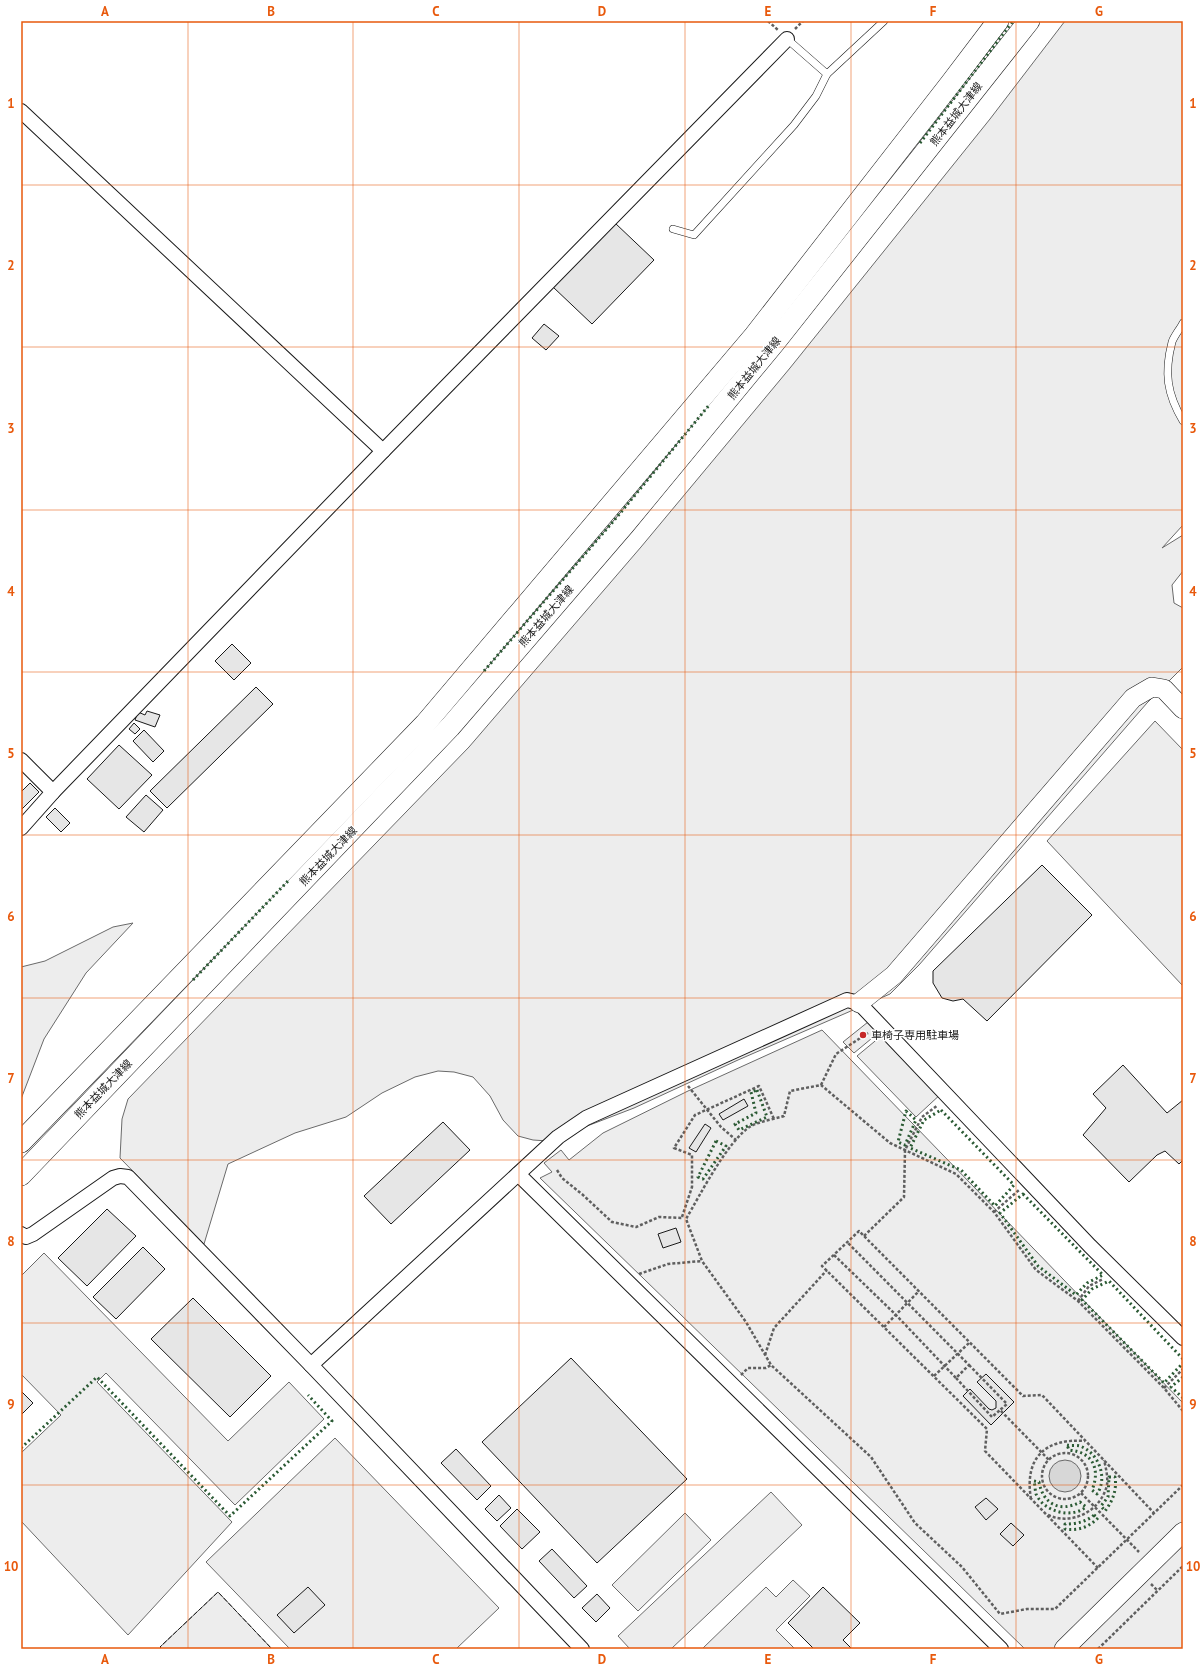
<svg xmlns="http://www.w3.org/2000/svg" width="1204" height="1670" viewBox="0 0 1204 1670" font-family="'PT Sans','Noto Sans JP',sans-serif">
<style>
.built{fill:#ededed;stroke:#6a6a6a}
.water{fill:#d7d7d7;stroke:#6a6a6a}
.building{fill:#e6e6e6;stroke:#1a1a1a}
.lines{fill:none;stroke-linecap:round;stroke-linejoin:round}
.lane-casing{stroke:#1a1a1a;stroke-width:8}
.street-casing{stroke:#1a1a1a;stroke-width:16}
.secondary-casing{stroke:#1a1a1a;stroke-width:20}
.primary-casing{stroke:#1a1a1a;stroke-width:22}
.path{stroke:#5f5f5f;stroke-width:2.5;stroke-dasharray:3 2;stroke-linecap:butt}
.lane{stroke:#fff;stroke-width:7}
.street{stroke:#fff;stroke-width:14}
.secondary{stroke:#fff;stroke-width:19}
.primary{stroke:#fff;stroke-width:21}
.hedge{stroke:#2b5a34;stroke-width:3;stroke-dasharray:2 3;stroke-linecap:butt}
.fence{stroke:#1a1a1a;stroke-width:1;stroke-dasharray:5 2;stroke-linecap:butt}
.grid{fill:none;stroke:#e8590c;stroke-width:1;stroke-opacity:0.55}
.poi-dot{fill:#c62828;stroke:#fff;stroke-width:1.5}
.labels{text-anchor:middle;stroke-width:3;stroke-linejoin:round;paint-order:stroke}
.street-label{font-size:11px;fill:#1a1a1a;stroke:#fff}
.poi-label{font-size:11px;fill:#1a1a1a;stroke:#fff;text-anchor:start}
.neatline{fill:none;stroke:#e8590c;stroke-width:1.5}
.grid-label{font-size:13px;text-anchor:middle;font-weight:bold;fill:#e8590c}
</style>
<rect width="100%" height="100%" fill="#fff"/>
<!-- built -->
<g class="built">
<polygon points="1065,21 1183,21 1183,525 1162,548 1183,535 1183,571 1172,585 1174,603 1183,608 1183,667 1147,703 919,965 890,994 738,1060 634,1108 548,1141 533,1140 518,1136 503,1120 490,1096 473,1077 454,1072 438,1071 415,1077 382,1093 346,1117 295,1133 228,1164 204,1244 120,1158 122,1119 128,1099 469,747 641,547 790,368 990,119"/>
<polygon points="1155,721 1183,750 1183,986 1047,841"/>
<polygon points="133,923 86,973 44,1039 21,1099 21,967 45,961 113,927"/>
<polygon points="873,1018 883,1029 854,1053 843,1042"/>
<polygon points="822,1030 1183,1403 1183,1649 1025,1649 540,1178 552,1172 544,1163 561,1150 569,1160 603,1133 688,1091"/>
<polygon points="886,1032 943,1092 916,1117 857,1056"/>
<polygon points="44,1253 228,1441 289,1382 324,1419 235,1505 106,1373 97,1382 232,1522 128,1635 21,1521 21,1453 61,1415 21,1374 21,1276"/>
<polygon points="335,1438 499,1608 456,1649 290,1649 206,1562"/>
<polygon points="771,1492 802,1525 671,1649 630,1649 618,1636"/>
<polygon points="685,1513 711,1540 638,1611 612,1585"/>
<polygon points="793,1580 810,1596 776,1630 795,1649 702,1649 766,1587 776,1597"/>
<polygon points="218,1592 272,1649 162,1649 160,1647"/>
</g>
<!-- water -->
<circle class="water" cx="1065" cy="1476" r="16"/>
<!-- building -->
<g class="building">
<polygon points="615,223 654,260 592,324 553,287"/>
<polygon points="544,324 559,336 546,350 532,338"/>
<polygon points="232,644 251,663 234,680 215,661"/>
<polygon points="256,687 273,704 167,808 150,791"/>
<polygon points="147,711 160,715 155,727 135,720 138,712 145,715"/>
<polygon points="134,723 140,729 135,734 129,729"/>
<polygon points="144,730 164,751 153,762 133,741"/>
<polygon points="119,745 152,775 119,809 87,779"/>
<polygon points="30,783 39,792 21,810 21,792"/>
<polygon points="146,795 163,810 144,832 126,817"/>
<polygon points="55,808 70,823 61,832 46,817"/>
<polygon points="1042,865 1092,915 987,1021 963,999 953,1001 942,998 933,983 933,971"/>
<polygon points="1123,1065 1167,1113 1183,1100 1183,1160 1179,1164 1165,1151 1157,1155 1129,1182 1083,1135 1106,1108 1093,1094"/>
<polygon points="744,1099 748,1106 723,1120 719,1114"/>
<polygon points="443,1122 470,1150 391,1224 364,1196"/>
<polygon points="705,1124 711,1128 696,1152 689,1148"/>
<polygon points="107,1209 136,1236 87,1286 58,1258"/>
<polygon points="676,1228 681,1242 663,1248 658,1234"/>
<polygon points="143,1247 165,1269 116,1319 93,1297"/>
<polygon points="193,1298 271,1376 230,1417 151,1339"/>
<polygon points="571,1358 687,1479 597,1563 482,1442"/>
<polygon points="986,1374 1014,1402 991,1425 963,1396 970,1389 989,1409 992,1410 996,1408 996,1401 977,1382"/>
<polygon points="21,1391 33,1403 21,1415"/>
<polygon points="456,1449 491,1486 477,1500 441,1463"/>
<polygon points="499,1495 511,1508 497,1521 485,1509"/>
<polygon points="986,1498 998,1509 986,1520 975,1507"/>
<polygon points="517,1509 540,1532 522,1549 500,1526"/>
<polygon points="1011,1523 1024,1535 1013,1546 1000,1534"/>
<polygon points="552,1549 587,1586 574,1598 539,1561"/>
<polygon points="308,1587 325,1605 294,1633 277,1615"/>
<polygon points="823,1587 860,1623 843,1640 852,1649 814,1649 788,1623"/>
<polygon points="597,1594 610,1608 596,1622 582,1608"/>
</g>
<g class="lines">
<!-- lane casing -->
<g class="lane-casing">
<g id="lane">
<polyline points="787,39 827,74 884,21"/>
<polyline points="673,229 694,235 794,125 816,96 827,74"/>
<path d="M1183,323C1180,329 1174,336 1172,342C1164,373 1167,394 1183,421"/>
</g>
</g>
<!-- street casing -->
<g class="street-casing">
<g id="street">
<polyline points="21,111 383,451"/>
<polyline points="21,760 53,792"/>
<polyline points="21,828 53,792 383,451 787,39"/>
<polyline points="518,1174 1001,1649"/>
<polyline points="21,1234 26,1237 33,1234 113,1178 120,1176 128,1177 311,1365 582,1649"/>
<polyline points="311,1365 558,1137 586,1118 847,1000 859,1003 1090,1246 1183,1338"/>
</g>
</g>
<!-- secondary casing -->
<g class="secondary-casing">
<g id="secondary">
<polyline points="859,1003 894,975 1133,698 1152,687 1164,689 1183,709"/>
<polyline points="1064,1649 1183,1532"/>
</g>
</g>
<!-- primary casing -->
<g class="primary-casing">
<g id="primary">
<polyline points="21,1142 425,724 755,335 951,83 998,21"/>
<polyline points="21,1175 450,727 624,525 775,342 1029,21"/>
</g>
</g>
<!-- path -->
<g class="path">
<polyline points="768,21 778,30"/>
<polyline points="795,29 803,21"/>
<polyline points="821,1085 836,1054 868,1033"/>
<polyline points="688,1086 721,1127 736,1140"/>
<polyline points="557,1170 562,1178 583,1195 612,1222 636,1227 659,1217 683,1218"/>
<polyline points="994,1212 1019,1190"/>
<polyline points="682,1217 692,1187 692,1155 674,1148 695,1115 759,1086 774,1119"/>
<polyline points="864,1236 904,1197 905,1150 922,1117 938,1105"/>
<polyline points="834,1255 895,1314 956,1378 969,1365 847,1242"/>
<polyline points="639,1274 668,1264 702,1261"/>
<polyline points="1078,1301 1089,1286 1103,1279"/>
<polyline points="884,1327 919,1291"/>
<polyline points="765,1355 774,1328 827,1270"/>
<polyline points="969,1365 1007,1404 1000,1410 1049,1460"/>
<polyline points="741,1375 748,1368 766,1368 771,1365"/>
<polyline points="934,1376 970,1342"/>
<polyline points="956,1378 992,1417 1000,1410"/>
<polyline points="1164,1388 1183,1369"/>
<path d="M1183,1411L1164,1388L1078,1301L1036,1270L994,1212L956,1174L890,1143L821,1085L790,1091L784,1116C774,1119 761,1121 751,1126C728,1140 700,1195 686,1219L702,1261L746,1322L771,1365L871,1457L915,1523L962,1567L1000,1614L1027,1609H1055L1183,1485"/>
<circle cx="1065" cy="1476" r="23"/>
<polyline points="1081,1493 1139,1552"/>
<path d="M1031,1499C1024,1458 1045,1438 1085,1441"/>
<path d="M1048,1515C1072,1526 1101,1511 1107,1485C1108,1477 1106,1468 1104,1460"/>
<polyline points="1098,1568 985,1451 987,1429 822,1266 859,1231 1023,1396 1042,1395 1154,1513"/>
<polyline points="1151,1584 1158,1591"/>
<polyline points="1098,1649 1183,1566"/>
</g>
<!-- lane -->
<use href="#lane" class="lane"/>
<!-- street -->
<use href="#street" class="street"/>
<!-- secondary -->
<use href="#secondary" class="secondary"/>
<!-- primary -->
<use href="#primary" class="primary"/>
<!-- hedge -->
<g class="hedge">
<polyline points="920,143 1013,21"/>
<polyline points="484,671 617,517 710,404"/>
<polyline points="193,980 288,881"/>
<polygon points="757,1090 767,1117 739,1130 735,1124 756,1113 751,1092"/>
<polygon points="941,1110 1014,1185 995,1206 961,1170 910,1148 924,1120"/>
<polygon points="906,1111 916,1120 905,1145 898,1142"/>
<polygon points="716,1141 726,1146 703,1179 698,1177"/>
<polygon points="1023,1194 1103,1275 1087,1283 1076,1295 1038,1266 1000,1213"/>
<polyline points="1183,1359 1109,1281 1092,1289 1082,1300 1164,1383 1183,1363"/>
<polyline points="1183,1377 1171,1387 1183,1398"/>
<path d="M1067,1445C1071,1446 1076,1445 1080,1446C1099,1453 1108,1478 1097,1494L1092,1490C1101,1468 1092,1452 1069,1450Z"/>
<polyline points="21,1448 97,1377 230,1516 332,1421 308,1395"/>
<path d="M1109,1477H1115C1117,1489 1113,1501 1105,1511L1101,1506L1108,1497Z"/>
<path d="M1034,1481L1039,1482C1043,1504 1060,1513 1080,1502L1086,1507C1071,1519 1044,1512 1036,1494C1035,1490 1035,1485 1034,1481Z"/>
<path d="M1094,1515L1098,1518C1089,1527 1078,1531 1065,1529V1524C1076,1524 1086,1522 1094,1515Z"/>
</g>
<!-- fence -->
<polyline class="fence" points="162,1649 160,1647 218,1592 272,1649"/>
</g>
<!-- grid -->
<path class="grid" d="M188,21V1649M353,21V1649M519,21V1649M685,21V1649M851,21V1649M1016,21V1649M21,185H1183M21,347H1183M21,510H1183M21,672H1183M21,835H1183M21,998H1183M21,1160H1183M21,1323H1183M21,1485H1183"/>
<!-- markers -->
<circle class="poi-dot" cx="863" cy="1035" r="4"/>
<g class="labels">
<!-- street labels -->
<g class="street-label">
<text transform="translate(956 114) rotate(-52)" y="4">熊本益城大津線</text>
<text transform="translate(754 368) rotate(-51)" y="4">熊本益城大津線</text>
<text transform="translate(546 616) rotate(-49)" y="4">熊本益城大津線</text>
<text transform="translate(328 856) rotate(-46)" y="4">熊本益城大津線</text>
<text transform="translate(103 1089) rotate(-46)" y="4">熊本益城大津線</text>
</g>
<!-- poi labels -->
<g class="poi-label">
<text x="871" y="1039">車椅子専用駐車場</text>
</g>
</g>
<!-- border -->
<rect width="1204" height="1670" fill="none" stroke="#ffffff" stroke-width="44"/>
<rect x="22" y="22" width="1160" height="1626" class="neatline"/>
<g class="grid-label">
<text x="105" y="16">A</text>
<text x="271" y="16">B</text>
<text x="436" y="16">C</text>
<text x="602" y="16">D</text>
<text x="768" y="16">E</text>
<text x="933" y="16">F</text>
<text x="1099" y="16">G</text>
<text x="11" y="108">1</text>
<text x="1193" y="108">1</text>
<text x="11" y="270">2</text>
<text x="1193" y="270">2</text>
<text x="11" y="433">3</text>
<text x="1193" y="433">3</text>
<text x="11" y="596">4</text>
<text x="1193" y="596">4</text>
<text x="11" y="758">5</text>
<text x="1193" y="758">5</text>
<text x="11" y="921">6</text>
<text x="1193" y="921">6</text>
<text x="11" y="1083">7</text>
<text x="1193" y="1083">7</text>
<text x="11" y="1246">8</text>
<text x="1193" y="1246">8</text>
<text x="11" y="1409">9</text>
<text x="1193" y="1409">9</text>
<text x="11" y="1571">10</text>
<text x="1193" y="1571">10</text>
<text x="105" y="1664">A</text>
<text x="271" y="1664">B</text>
<text x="436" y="1664">C</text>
<text x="602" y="1664">D</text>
<text x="768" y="1664">E</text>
<text x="933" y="1664">F</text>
<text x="1099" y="1664">G</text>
</g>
</svg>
